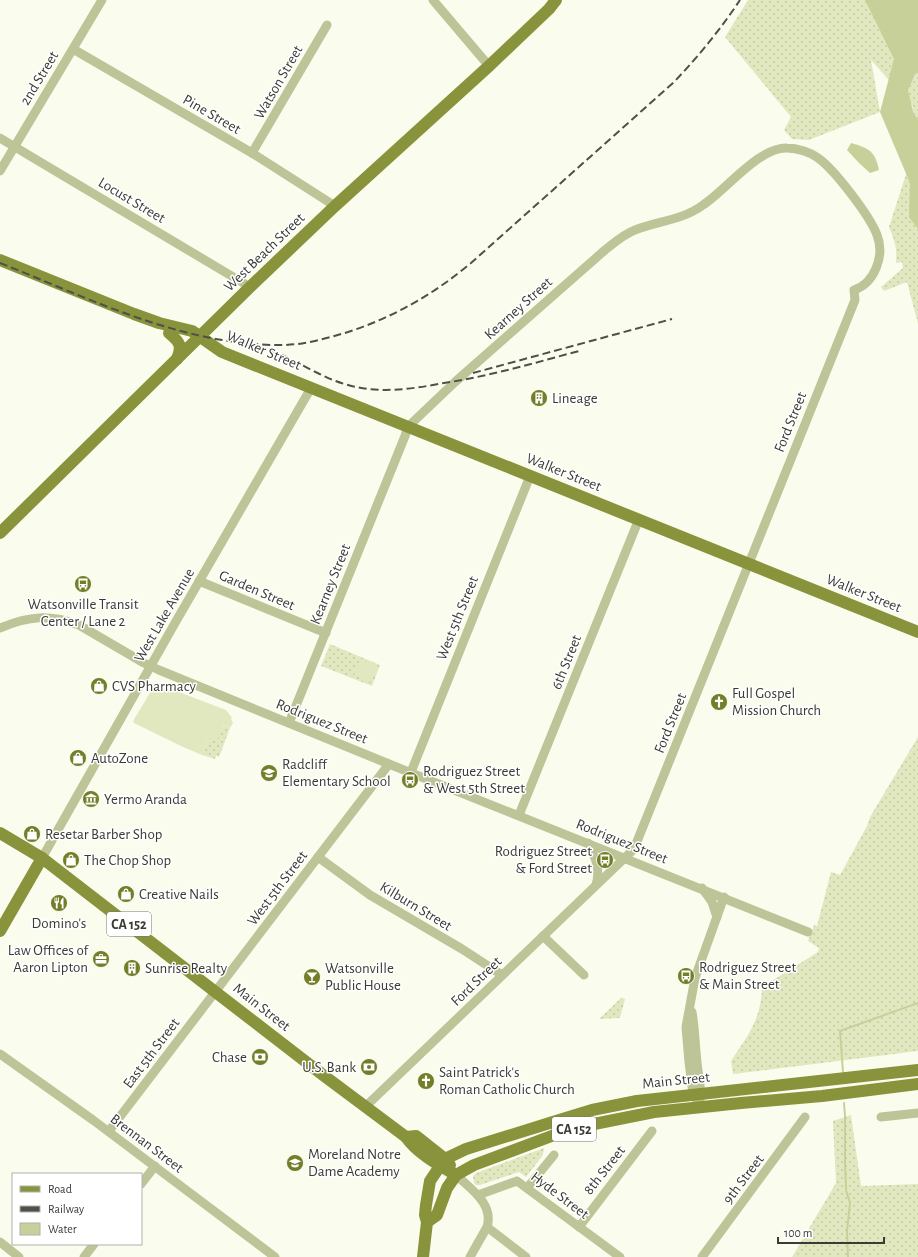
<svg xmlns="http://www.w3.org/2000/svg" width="918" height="1257" viewBox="0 0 918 1257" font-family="'Alegreya Sans',sans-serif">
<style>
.grass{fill:url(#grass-dots)}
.pitch{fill:#e1e8c0}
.water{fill:#c8d09a}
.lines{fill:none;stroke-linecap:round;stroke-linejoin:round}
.stream{stroke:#c8d09a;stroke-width:2}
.minor{stroke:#bdc498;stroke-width:9}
.major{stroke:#89933c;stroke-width:12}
.rail{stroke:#4e5049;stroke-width:2;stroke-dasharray:8 4;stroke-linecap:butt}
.labels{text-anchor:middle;stroke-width:3;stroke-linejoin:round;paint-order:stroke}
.shield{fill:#fff;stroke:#757672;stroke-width:1}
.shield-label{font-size:14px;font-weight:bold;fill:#3a3b35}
.street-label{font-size:15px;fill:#3a3b35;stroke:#fff}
.poi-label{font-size:15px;fill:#3a3b35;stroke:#fff;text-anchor:start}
</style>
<defs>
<pattern id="grass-dots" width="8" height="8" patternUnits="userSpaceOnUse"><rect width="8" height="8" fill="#e1e8c0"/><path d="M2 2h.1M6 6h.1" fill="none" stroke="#c2c8a6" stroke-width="1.8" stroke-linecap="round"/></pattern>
</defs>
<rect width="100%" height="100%" fill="#fafdee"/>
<!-- grass -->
<g class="grass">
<path d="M748,0H918V324L907,282L884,291L881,287L903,268L902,262L896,263C897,248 895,241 889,227L909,165L901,129L913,107L871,60L880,112L809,140L792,139L784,130L791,117L725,37Z"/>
<polygon points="330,644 380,665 372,686 321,666"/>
<polygon points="225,725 230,728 219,757 216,756 215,759 202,755 209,738"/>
<path d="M918,737V1051L733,1074L731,1061C748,1035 761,1020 762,987L818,952L819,948L808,941L814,925L817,926L831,872L840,875L867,826L870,817Z"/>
<polygon points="621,998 625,999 620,1018 599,1019"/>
<polygon points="851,1115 861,1186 918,1184 918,1257 792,1257 836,1183 833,1121"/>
<polygon points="544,1148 543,1155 526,1177 519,1172 480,1185 476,1185 474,1183 473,1176 476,1173"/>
</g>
<!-- pitch -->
<g class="pitch">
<polygon points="360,659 378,666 371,682 354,675"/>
<polygon points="158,684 226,710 232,718 231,719 233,723 230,728 225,725 223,726 217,741 209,738 202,755 183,747 134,723 133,721 153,688"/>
</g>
<!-- water -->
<g class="water">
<polygon points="865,0 918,0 918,73 915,74 908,90 913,112 918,120 918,229 909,217 910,183 880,112 894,59"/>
<path d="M851,143C869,148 875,151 879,170L870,173L859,163L847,150Z"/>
</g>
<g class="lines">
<!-- stream -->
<g class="stream">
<polyline points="843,1072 840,1031 918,1003"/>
<polyline points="844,1103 845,1116 845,1163 846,1190 850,1203 847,1231 848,1257"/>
</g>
<!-- minor -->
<g class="minor">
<polyline points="433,0 489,66"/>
<polyline points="73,49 252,153 335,206"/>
<polyline points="0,138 250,287"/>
<polyline points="252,153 327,25"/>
<polyline points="0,171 102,0"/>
<polyline points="199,581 326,633"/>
<path d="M0,628C29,616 49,614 79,625L144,663L159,670L389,764L808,932"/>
<path d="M289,723L405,436L408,427L414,421L455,382L605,250C614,243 624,234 635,230C658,221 683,220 703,205C726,190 759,147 787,148C797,148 810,152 818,158C834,169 870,216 877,235C885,255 875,283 854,290L855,300L634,849L365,1107"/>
<polyline points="411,772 530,476"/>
<polyline points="519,815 639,519"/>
<path d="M588,843C595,857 601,868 596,885"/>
<polyline points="318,857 370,895 462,949 502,975"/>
<polyline points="42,858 175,623 311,388"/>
<polyline points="702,888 712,902 717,917"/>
<polyline points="543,936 584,975"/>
<path d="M692,1012C695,1029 695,1045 697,1062C698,1075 702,1088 700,1100"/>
<polyline points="0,1054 93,1120 275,1257"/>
<polyline points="696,1099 693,1094 689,1062 686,1027 695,978 724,897"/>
<polyline points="881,1117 918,1113"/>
<polyline points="109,1131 389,764"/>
<path d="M456,1175C471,1189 494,1204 487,1227L526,1257"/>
<polyline points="141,1184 155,1166"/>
<polyline points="527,1188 554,1155"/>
<polyline points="478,1195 517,1181 620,1257"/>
<polyline points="579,1227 652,1131"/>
<polyline points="0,1242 19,1257"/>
<polyline points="84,1257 94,1244"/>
<polyline points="470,1257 487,1227"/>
<polyline points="702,1257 805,1117"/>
</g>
<!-- major -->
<g class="major">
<polyline points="0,260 134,314 159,323 192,331 222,352 918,632"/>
<path d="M169,333C181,343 182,346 177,359"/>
<polyline points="0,533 250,287 335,206 489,66 549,9 556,0"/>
<path d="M0,833L42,858L323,1075L406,1137C418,1154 439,1165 456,1175"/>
<polyline points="0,931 42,858"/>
<polyline points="406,1137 416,1136 445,1159 450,1165"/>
<polyline points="427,1222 437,1215 447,1188 456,1175 474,1165 557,1134 594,1124 654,1112 741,1103 822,1096 918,1084"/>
<polyline points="423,1257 427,1222 425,1215 426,1205 430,1181 440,1166 445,1159 466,1149 556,1121 592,1110 637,1101 918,1070"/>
</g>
<!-- rail -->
<g class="rail">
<path d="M0,263C91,299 185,347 286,345C307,344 328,338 348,332C394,317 434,294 471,263L673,83C698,57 720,30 740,0"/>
<path d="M259,347C291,355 317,377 348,385C380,394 412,389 444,383C490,376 534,363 579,351"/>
<polyline points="473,373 672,319"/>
</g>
</g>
<!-- icons -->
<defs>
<g id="building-disc" transform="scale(0.9)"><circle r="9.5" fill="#747e29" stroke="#fff"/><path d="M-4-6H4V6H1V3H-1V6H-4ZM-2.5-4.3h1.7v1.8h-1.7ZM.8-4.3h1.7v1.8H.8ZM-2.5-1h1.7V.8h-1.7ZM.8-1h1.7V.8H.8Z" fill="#fff"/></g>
<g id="bus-disc" transform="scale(0.9)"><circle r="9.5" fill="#747e29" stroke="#fff"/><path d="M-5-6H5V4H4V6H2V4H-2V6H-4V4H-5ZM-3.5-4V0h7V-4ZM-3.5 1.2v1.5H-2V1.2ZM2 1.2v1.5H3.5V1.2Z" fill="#fff"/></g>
<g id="shop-disc" transform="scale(0.9)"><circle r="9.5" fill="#747e29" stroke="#fff"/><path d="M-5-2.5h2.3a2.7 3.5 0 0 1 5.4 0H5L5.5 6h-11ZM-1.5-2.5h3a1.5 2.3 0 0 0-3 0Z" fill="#fff"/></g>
<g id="church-disc" transform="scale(0.9)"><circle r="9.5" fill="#747e29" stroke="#fff"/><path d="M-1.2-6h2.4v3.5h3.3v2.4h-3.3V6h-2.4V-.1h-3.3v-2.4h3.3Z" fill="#fff"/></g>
<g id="school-disc" transform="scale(0.9)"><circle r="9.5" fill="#747e29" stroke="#fff"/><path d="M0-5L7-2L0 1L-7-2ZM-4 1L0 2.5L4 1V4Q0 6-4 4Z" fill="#fff"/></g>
<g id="museum-disc" transform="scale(0.9)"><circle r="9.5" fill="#747e29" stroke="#fff"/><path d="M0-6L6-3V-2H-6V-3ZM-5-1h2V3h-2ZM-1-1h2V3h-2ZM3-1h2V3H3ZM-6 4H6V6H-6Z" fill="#fff"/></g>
<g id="restaurant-disc" transform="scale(0.9)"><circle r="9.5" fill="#747e29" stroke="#fff"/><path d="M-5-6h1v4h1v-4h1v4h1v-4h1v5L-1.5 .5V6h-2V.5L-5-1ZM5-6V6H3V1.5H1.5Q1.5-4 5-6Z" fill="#fff"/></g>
<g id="office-disc" transform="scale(0.9)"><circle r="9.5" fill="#747e29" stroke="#fff"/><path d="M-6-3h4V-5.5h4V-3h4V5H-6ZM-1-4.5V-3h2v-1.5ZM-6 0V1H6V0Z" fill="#fff"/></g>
<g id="bar-disc" transform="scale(0.9)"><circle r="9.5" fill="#747e29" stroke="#fff"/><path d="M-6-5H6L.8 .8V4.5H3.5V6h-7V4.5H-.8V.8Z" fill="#fff"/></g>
<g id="bank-disc" transform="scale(0.9)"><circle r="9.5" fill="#747e29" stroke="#fff"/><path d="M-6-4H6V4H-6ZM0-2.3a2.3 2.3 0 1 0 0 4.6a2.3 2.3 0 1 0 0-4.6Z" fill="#fff"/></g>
</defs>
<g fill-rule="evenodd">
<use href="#building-disc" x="539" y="398"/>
<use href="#bus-disc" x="83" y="584"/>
<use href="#shop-disc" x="99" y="686"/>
<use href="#church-disc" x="719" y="702"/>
<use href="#shop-disc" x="78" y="758"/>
<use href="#school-disc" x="269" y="773"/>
<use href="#bus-disc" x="410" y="780"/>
<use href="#museum-disc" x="91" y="799"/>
<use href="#shop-disc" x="32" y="834"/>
<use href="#shop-disc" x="71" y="860"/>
<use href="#bus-disc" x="605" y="860"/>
<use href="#shop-disc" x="126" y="894"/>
<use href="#restaurant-disc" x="59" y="903"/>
<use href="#office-disc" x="101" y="959"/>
<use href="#building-disc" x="132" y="968"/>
<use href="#bus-disc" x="686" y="976"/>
<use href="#bar-disc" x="312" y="977"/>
<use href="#bank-disc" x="260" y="1057"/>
<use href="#bank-disc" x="369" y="1067"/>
<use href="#church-disc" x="426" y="1081"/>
<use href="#school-disc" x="295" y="1163"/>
</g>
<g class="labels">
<!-- shield labels -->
<g class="shield">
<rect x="107" y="912" width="44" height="24" rx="3"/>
<rect x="552" y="1117" width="44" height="24" rx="3"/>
</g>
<g class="shield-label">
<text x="129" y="929">CA 152</text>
<text x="574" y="1134">CA 152</text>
</g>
<!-- street labels -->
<g class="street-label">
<text transform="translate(39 78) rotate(-59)" y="5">2nd Street</text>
<text transform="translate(278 82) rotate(-60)" y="5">Watson Street</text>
<text transform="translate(212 114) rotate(30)" y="5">Pine Street</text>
<text transform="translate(132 200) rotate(31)" y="5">Locust Street</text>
<text transform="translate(264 252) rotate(-44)" y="5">West Beach Street</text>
<text transform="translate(518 308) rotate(-42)" y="5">Kearney Street</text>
<text transform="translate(264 350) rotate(23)" y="5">Walker Street</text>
<text transform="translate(790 422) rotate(-68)" y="5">Ford Street</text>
<text transform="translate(564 472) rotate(22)" y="5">Walker Street</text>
<text transform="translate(330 584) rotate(-68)" y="5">Kearney Street</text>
<text transform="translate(257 590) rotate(23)" y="5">Garden Street</text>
<text transform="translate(864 593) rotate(22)" y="5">Walker Street</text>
<text transform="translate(164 615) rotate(-60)" y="5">West Lake Avenue</text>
<text transform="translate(457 618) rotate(-68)" y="5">West 5th Street</text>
<text transform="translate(566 662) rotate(-68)" y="5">6th Street</text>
<text transform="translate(322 721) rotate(22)" y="5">Rodriguez Street</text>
<text transform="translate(670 723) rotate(-68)" y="5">Ford Street</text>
<text transform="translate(622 841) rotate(22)" y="5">Rodriguez Street</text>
<text transform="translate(277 888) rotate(-53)" y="5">West 5th Street</text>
<text transform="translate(416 906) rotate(31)" y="5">Kilburn Street</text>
<text transform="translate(476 981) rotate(-44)" y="5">Ford Street</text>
<text transform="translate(262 1007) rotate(38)" y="5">Main Street</text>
<text transform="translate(151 1053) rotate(-53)" y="5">East 5th Street</text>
<text transform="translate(676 1080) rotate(-6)" y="5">Main Street</text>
<text transform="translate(147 1143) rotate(37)" y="5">Brennan Street</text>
<text transform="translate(604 1170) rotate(-52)" y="5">8th Street</text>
<text transform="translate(743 1179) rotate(-53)" y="5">9th Street</text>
<text transform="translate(560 1195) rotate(37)" y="5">Hyde Street</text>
</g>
<!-- poi labels -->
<g class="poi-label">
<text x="552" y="403">Lineage</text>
<text x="83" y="609" text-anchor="middle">Watsonville Transit<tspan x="83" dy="17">Center / Lane 2</tspan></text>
<text x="112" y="691">CVS Pharmacy</text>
<text x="732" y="698">Full Gospel<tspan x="732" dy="17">Mission Church</tspan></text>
<text x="91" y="763">AutoZone</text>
<text x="282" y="769">Radcliff<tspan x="282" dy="17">Elementary School</tspan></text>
<text x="423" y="776">Rodriguez Street<tspan x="423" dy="17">&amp; West 5th Street</tspan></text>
<text x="104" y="804">Yermo Aranda</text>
<text x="45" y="839">Resetar Barber Shop</text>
<text x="592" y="856" text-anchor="end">Rodriguez Street<tspan x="592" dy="17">&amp; Ford Street</tspan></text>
<text x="84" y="865">The Chop Shop</text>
<text x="139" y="899">Creative Nails</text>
<text x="59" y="928" text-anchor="middle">Domino's</text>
<text x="88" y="955" text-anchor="end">Law Offices of<tspan x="88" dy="17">Aaron Lipton</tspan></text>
<text x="699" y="972">Rodriguez Street<tspan x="699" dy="17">&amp; Main Street</tspan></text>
<text x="145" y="973">Sunrise Realty</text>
<text x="325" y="973">Watsonville<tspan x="325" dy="17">Public House</tspan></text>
<text x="247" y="1062" text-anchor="end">Chase</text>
<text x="356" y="1072" text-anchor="end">U.S. Bank</text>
<text x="439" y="1077">Saint Patrick's<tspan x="439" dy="17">Roman Catholic Church</tspan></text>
<text x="308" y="1159">Moreland Notre<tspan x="308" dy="17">Dame Academy</tspan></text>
</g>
</g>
<!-- legend -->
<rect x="12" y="1173" width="130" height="72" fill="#ffffff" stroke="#b0b1ae"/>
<rect x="20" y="1186" width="20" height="6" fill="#89933c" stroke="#b0b1ae"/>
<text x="48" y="1193" font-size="12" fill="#3a3b35">Road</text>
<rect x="20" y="1206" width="20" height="6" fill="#4e5049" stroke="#b0b1ae"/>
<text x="48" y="1213" font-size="12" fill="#3a3b35">Railway</text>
<rect x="20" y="1223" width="20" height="12" fill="#c8d09a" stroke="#b0b1ae"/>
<text x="48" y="1233" font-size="12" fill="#3a3b35">Water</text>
<!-- scale -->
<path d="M778 1237v6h106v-6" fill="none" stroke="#3a3b35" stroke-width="2"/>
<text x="784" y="1237" font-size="12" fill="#3a3b35" stroke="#ffffff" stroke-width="3" paint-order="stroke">100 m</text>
</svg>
